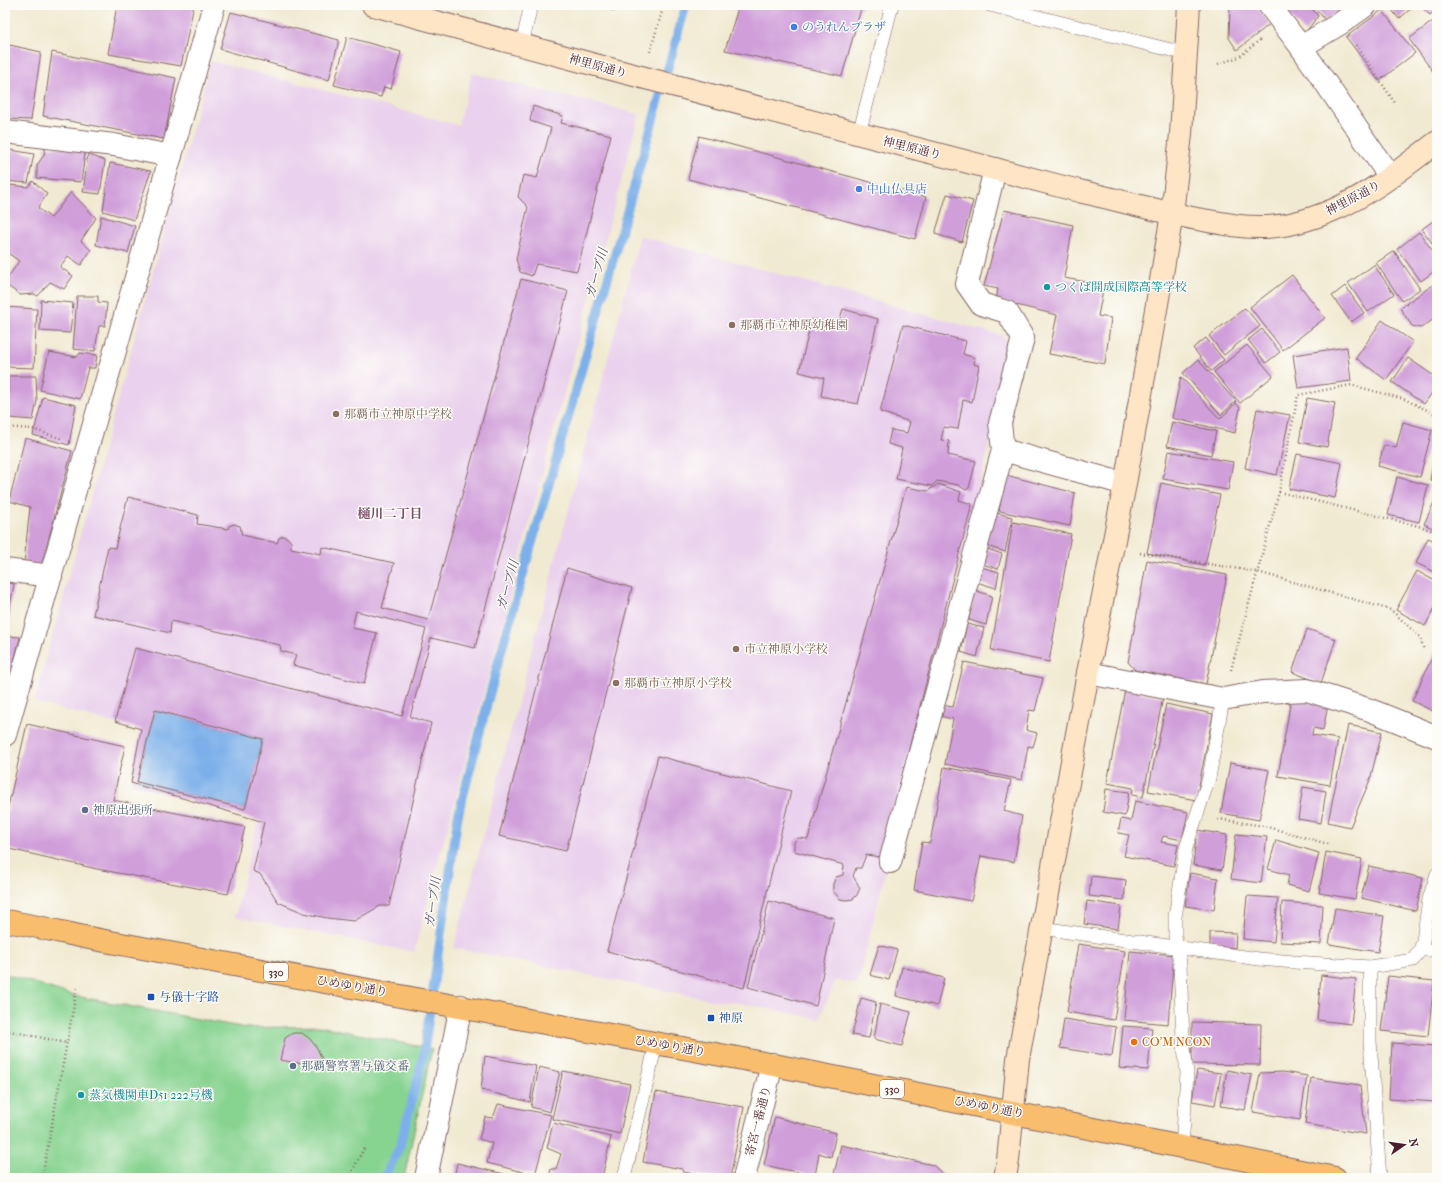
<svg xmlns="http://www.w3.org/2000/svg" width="1442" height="1183" viewBox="0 0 1442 1183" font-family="'IM FELL French Canon','Noto Serif JP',serif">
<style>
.built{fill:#ead1ed}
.green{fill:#87d390;stroke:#68795e}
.water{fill:#7db0ea;stroke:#64688a}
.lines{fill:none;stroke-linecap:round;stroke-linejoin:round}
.stream{stroke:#7db0ea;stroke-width:9}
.building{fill:#d09fda;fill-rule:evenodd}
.lane-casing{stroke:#846665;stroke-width:14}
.street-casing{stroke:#846665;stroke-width:24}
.secondary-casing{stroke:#846665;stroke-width:24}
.highway-casing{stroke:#846665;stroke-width:24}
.path{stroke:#846665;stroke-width:2.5;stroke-dasharray:1 3;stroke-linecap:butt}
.lane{stroke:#fff;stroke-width:13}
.street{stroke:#fff;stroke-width:22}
.secondary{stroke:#fde5c5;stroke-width:22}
.highway{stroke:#f9be6d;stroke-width:22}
.shop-dot{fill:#3f7fe0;stroke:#fdfcf7;stroke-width:1.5}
.culture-dot{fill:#0f9aa8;stroke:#fdfcf7;stroke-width:1.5}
.education-dot{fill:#8d6e63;stroke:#fdfcf7;stroke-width:1.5}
.service-dot{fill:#5c6f8a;stroke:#fdfcf7;stroke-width:1.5}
.transit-dot{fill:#1a4fb4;stroke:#fdfcf7;stroke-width:1.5}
.food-dot{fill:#e8710a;stroke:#fdfcf7;stroke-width:1.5}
.labels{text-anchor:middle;stroke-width:3;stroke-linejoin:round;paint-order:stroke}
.shield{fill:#fdfcf7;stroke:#806168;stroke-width:1}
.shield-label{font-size:11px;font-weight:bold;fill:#4a1f2b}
.shop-label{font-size:12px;fill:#366cbe;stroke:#fdfcf7;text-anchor:start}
.street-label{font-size:12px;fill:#4a1f2b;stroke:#fdfcf7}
.culture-label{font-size:12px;fill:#0d838f;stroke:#fdfcf7;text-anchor:start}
.education-label{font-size:12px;fill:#785e54;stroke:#fdfcf7;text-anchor:start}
.service-label{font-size:12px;fill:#4e5e75;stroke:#fdfcf7;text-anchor:start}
.transit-label{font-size:12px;fill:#164399;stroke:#fdfcf7;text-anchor:start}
.food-label{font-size:12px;fill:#c56008;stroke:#fdfcf7;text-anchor:start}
.water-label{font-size:13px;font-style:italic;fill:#5c526e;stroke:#fdfcf7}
.neighbourhood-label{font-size:13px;font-weight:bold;fill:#794c68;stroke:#fdfcf7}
</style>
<rect width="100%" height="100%" fill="#fdfcf7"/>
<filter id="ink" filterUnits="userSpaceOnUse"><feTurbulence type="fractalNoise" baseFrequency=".025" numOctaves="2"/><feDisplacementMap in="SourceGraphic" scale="8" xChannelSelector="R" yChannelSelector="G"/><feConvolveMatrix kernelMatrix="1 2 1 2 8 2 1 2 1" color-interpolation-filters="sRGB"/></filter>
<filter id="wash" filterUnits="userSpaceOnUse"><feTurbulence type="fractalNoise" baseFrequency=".012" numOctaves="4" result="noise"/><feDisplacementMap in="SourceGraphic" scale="16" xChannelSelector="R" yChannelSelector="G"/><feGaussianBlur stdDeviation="0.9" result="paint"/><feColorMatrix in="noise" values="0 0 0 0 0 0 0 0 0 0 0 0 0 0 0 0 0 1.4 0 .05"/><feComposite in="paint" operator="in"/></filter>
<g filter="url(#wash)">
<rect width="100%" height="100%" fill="#f1ead2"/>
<!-- built -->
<g class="built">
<polygon points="211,61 458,125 472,73 639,114 414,952 235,917 258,821 130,784 139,730 34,702"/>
<polygon points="640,236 1003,336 1012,351 858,984 836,980 819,1019 735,1002 727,1003 454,948"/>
</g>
<!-- green -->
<polygon class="green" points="5,974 75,996 246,1028 319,1026 432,1049 404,1178 5,1178"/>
<!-- water -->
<polygon class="water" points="155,710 263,739 245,809 137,782"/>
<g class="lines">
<!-- stream -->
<polyline class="stream" points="384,1178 400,1146 423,1058 458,816 499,659 686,5"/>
</g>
<g id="blocks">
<!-- building -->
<g class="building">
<polygon points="117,5 194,5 181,66 108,54"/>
<polygon points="593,5 616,5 615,11"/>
<polygon points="739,5 862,5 842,76 725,50"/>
<polygon points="1230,5 1255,5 1270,24 1237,50 1229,38"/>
<polygon points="1281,5 1309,5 1318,16 1305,33"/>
<polygon points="1313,5 1345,5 1326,21"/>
<polygon points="1388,5 1415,5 1399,19"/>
<polygon points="1419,5 1437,5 1437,8 1430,15"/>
<polygon points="1382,10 1415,53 1379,81 1346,37"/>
<polygon points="231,12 339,40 329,80 220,49"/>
<polygon points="1437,18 1437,71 1434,73 1409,39"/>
<polygon points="347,37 401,52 391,89 384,87 381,97 334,85"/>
<polygon points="5,44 41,52 31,120 5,119"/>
<polygon points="52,52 176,78 164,139 43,116"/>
<polygon points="533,106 563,116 561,123 611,135 577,271 536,264 532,276 520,272 516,259 528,207 518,197 523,175 537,178 551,128 530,121"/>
<polygon points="699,136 926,197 915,239 688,179"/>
<polygon points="45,147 86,147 81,182 37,178 37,165 44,155"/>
<polygon points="5,149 34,154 28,183 5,181"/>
<polygon points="88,154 105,161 100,194 83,192"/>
<polygon points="110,163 151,171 134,220 103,211"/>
<polygon points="33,181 47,194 38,208 51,218 71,192 96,218 81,241 91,250 81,265 68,256 60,267 73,276 64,289 50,282 38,296 34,294 20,295 5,284 5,282 19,261 5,251 5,192 10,185 28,187"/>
<polygon points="947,194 973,201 962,242 935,234"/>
<polygon points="1004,210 1073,225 1064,278 1104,285 1098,316 1111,318 1105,364 1049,354 1057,315 996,300 998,289 984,286"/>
<polygon points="101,216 135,226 128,253 96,245"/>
<polygon points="1437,218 1437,250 1422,229"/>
<polygon points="1419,232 1437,257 1437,269 1421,281 1397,249"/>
<polygon points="1394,251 1420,289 1402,301 1376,263"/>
<polygon points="1374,265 1394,294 1368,312 1348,283"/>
<polygon points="1292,275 1325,318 1283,350 1250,307"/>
<path d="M521,279L568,291L475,648L431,638L410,717L431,723L389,906H380L354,921L327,918L304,913L278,902L260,874L253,871L264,822L131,783L141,729L115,721L135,648L297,690L402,716L426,629L356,611L352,628L377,633L364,684L293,665L296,655L281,651L280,645L171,621L170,633L93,615L108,547L115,548L128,497L198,515L197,524L228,529L229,526L234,524L240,526L242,535L277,543L279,538L283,536L288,538L291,542V548L321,554L322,547L394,563L382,608L428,620ZM155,710L263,739L245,809L137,782Z"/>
<polygon points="1437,282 1437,317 1421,328 1412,326 1400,308"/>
<polygon points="1345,286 1364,313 1351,322 1332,296"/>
<polygon points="77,296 98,296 98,302 107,303 105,326 99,326 95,351 73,349"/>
<polygon points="41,300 73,303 70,333 40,331"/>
<polygon points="5,307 37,309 34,368 5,367"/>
<polygon points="1245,308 1260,326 1224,355 1209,336"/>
<polygon points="843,309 878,319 858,404 821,396 824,378 799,372 812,319 838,325"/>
<polygon points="1382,320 1413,342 1386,380 1356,358"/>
<polygon points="903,325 966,341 963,354 975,358 974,364 979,366 972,402 963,400 958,429 944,427 941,440 949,441 948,455 976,461 969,488 966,490 958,485 937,481 932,486 896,479 902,448 888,444 891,430 907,433 910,422 880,412"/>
<polygon points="1262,329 1280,352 1266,363 1248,340"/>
<polygon points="1206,338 1224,360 1211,371 1193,348"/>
<polygon points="1247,345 1273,376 1240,403 1214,372"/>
<polygon points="1347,347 1351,381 1298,388 1293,355"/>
<polygon points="49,352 77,357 80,353 97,355 95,368 88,368 80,399 40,390"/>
<polygon points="1408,358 1437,378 1437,386 1424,404 1392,382"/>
<polygon points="1198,360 1236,401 1221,415 1183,373"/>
<polygon points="8,376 36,376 37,401 33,420 9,418"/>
<polygon points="1181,377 1220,419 1236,403 1240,408 1235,433 1172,418"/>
<polygon points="43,397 76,405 69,445 33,435"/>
<polygon points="1307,398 1335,403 1327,447 1299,442"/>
<polygon points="1257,409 1290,415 1277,475 1245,468"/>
<polygon points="1172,422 1216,431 1211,455 1167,446"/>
<polygon points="1403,422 1432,430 1420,477 1378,466 1384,445 1396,448"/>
<polygon points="25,438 72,451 41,567 24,562 30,507 9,501"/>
<polygon points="1436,446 1437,446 1437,481 1430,480"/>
<polygon points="1168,451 1233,462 1228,490 1163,479"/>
<polygon points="1297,454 1342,463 1335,498 1289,489"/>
<polygon points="5,460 6,460 7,472 5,472"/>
<polygon points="1006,475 1075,493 1070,526 999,511"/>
<polygon points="1397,477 1428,485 1419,522 1388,515"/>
<polygon points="1161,483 1220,495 1205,565 1147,553"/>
<polygon points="938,484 961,492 959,500 972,504 881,857 866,855 861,868 856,868 853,876 860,888 857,895 853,899 846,900 840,899 833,891 833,884 836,877 843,875 844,865 794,851 794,842 798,838 808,839 906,487 928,491"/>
<polygon points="1437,496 1437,530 1424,524"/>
<polygon points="993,512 1012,517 1005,552 984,545"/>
<polygon points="1013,522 1071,534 1049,662 991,650"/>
<polygon points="1428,538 1437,542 1437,573 1416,563"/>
<polygon points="981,547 1002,554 998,569 976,562"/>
<polygon points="1147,560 1227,575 1206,684 1135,670 1128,662"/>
<polygon points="977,566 999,572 996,588 973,581"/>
<polygon points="567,568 632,588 566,851 499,836"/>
<polygon points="1417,571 1437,582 1437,604 1425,626 1396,610"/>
<polygon points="5,582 14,584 6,629 5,629"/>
<polygon points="974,590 992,596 986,625 969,620"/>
<polygon points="967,624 984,628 977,657 961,652"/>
<polygon points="1307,629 1336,639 1321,683 1292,672"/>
<polygon points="5,636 20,637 11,674 5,673"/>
<polygon points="1436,649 1437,650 1437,713 1412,701"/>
<polygon points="964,662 1043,678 1035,711 1029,710 1026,730 1037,733 1033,747 1028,746 1022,780 945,764 953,719 939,716 941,705 953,707"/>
<polygon points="1125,689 1163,697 1143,797 1132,795 1133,788 1107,783"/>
<polygon points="1291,699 1328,705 1323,730 1313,728 1312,735 1338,739 1330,785 1278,776"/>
<polygon points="1166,704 1213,714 1196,800 1148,791"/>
<polygon points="27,724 125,746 113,800 245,827 228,894 97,869 5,848 5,820"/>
<polygon points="1348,725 1382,732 1370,780 1350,827 1328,822"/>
<polygon points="658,756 791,791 744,988 607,951"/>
<polygon points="1230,763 1269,770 1259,820 1221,813"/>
<polygon points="944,767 1011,780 1004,811 1022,816 1014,862 981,856 971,901 914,890 922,842 930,843"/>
<polygon points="1303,787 1326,791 1321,823 1298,819"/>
<polygon points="1106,789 1129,792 1125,816 1103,812"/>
<polygon points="1135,801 1188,812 1182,840 1163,836 1161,842 1178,845 1174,866 1124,856 1129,835 1118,833 1121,819 1131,821"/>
<polygon points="1197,830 1227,835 1222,870 1193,865"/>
<polygon points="1236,834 1267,837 1261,883 1231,879"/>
<polygon points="1276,840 1319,853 1309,891 1287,885 1289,875 1268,869"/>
<polygon points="1326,852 1362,859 1355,899 1319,893"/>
<polygon points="1369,866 1423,878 1416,911 1361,898"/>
<polygon points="1190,873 1218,878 1214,910 1185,906"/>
<polygon points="1091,876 1126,880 1124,900 1089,896"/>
<polygon points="1247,896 1278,898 1274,942 1243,939"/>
<polygon points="1436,898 1437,898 1437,919 1433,918"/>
<polygon points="769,901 834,918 816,1006 748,987"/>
<polygon points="1087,901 1121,906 1118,929 1084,924"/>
<polygon points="1282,902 1323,905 1321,944 1280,942"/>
<polygon points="1335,908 1384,916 1378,952 1329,944"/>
<polygon points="1210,932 1236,933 1235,948 1210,946"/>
<polygon points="1078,944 1125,951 1114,1020 1067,1012"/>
<polygon points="879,945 897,950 889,980 870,975"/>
<polygon points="1130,951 1174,955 1168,1024 1124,1020"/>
<polygon points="902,967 944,978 937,1006 896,996"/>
<polygon points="1321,975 1356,979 1351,1024 1317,1020"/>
<polygon points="1388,976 1434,981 1428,1036 1381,1031"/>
<polygon points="861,998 876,1002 869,1038 852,1035"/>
<polygon points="880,1004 911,1012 902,1046 874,1039"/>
<polygon points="1064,1019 1116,1027 1112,1056 1060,1048"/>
<polygon points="1192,1022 1261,1024 1260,1065 1192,1064"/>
<polygon points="1123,1026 1152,1028 1148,1070 1119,1068"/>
<polygon points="293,1033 302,1033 310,1039 317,1048 326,1068 280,1060 285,1038"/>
<polygon points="1392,1043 1437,1046 1437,1102 1389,1099"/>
<polygon points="485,1056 536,1066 530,1102 481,1090"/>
<polygon points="539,1067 560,1072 550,1112 531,1107"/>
<polygon points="1197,1070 1221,1073 1215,1105 1192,1101"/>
<polygon points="1227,1070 1252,1075 1245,1110 1221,1106"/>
<polygon points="563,1071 630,1084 620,1134 552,1119"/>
<polygon points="1283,1072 1307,1076 1300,1120 1253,1112 1260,1073"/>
<polygon points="1311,1078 1360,1085 1366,1134 1305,1124"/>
<polygon points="656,1092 744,1107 730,1178 716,1178 683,1172 682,1169 643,1162"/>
<polygon points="498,1104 551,1115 535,1175 487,1163 492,1143 479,1139 485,1117 493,1118"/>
<polygon points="775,1117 836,1133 831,1157 819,1153 815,1176 764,1165"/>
<polygon points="553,1123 611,1137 602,1178 549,1177 551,1169 556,1169 561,1154 547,1148"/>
<polygon points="841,1145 933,1165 947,1178 833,1178"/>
<polygon points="457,1163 504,1174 503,1178 454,1178"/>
<polygon points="517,1174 530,1177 530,1178 516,1178"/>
<polygon points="691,1175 702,1177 702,1178 691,1178"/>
</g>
</g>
</g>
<g filter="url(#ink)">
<use href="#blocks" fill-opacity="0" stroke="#846665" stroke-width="1"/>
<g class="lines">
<!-- lane casing -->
<g class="lane-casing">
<g id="lane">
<polyline points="990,5 1187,54"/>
<polyline points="522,45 531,5"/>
<polyline points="859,134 892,5"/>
<polyline points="1041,928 1259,959 1294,962 1370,967 1413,960 1420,950 1437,950"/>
<polyline points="1420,950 1423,941 1429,899 1437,874"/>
<polyline points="1370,967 1370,1041 1380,1178"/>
<polyline points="1182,1148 1187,1073 1183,1039 1180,963 1175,936 1175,917 1186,848 1209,778 1223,699"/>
<polyline points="624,1178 656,1044"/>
</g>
</g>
<!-- street casing -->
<g class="street-casing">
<g id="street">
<polyline points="1269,5 1301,47 1390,177"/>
<polyline points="1301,47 1341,23 1366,5"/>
<polyline points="5,132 114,145 171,156"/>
<polyline points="1003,450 1125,484"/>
<polyline points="5,570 51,576"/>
<polyline points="1088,673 1223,699 1263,692 1307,690 1370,710 1437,737"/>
<polyline points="5,735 214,5"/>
<polyline points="890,862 1003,450 1000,423 1023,338 1007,312 981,304 967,284 995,169"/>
<polyline points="426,1178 461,1006"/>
<polyline points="744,1178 772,1064"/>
</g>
</g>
<!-- secondary casing -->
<g class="secondary-casing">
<g id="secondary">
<path d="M373,5L603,67L1079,191C1118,200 1157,211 1197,219C1220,223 1242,228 1266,227C1289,226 1312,219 1333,210C1371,194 1404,167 1437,142"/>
<polyline points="1005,1178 1008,1160 1018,1059 1088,673 1125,484 1157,304 1172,214 1181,134 1189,5"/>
</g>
</g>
<!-- highway casing -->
<g class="highway-casing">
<path id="highway" d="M5,921C39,926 71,935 105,941C241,966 377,991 513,1017C600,1034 687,1048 774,1065C961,1101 1148,1141 1335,1178"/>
</g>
<!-- path -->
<g class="path">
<polyline points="1356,45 1395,103"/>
<polyline points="650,52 664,5"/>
<polyline points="1218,64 1239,57 1261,39"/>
<polyline points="5,427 32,429 63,439"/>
<polyline points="1279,492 1422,527 1437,532"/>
<polyline points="1140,553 1258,572 1391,610 1420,637 1424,650"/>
<polyline points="1231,670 1279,492 1298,395 1351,385 1404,399 1437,415"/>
<polyline points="1218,819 1264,826 1328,844"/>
<polyline points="5,1030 67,1043"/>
<polyline points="42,1178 77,988"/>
<polyline points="349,1178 364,1148"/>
</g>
<!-- lane -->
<use href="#lane" class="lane"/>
<!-- street -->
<use href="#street" class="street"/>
<!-- secondary -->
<use href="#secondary" class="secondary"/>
<!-- highway -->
<use href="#highway" class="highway"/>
</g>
</g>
<!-- markers -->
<g class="shop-dot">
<circle cx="794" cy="27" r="4"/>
<circle cx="859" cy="189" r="4"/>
</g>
<g class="culture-dot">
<circle cx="1047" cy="287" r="4"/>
<circle cx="81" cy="1095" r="4"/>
</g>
<g class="education-dot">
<circle cx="732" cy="325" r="4"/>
<circle cx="336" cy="414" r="4"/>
<circle cx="736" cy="649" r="4"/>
<circle cx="616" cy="683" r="4"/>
</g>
<g class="service-dot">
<circle cx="85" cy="810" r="4"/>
<circle cx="293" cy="1066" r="4"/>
</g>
<g class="transit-dot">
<rect x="147" y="993" width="8" height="8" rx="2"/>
<rect x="707" y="1014" width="8" height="8" rx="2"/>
</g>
<circle class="food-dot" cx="1134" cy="1042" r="4"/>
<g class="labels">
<!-- shield labels -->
<g class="shield">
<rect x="264" y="963" width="24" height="18" rx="3"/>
<rect x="880" y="1080" width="24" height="18" rx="3"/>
</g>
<g class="shield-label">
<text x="276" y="976">330</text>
<text x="892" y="1093">330</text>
</g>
<!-- shop labels -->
<g class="shop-label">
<text x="802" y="31">のうれんプラザ</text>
<text x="867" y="193">中山仏具店</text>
</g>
<!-- street labels -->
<g class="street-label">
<text transform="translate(598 66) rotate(15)" y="4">神里原通り</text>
<text transform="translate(912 148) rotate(14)" y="4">神里原通り</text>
<text transform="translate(1353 198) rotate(-28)" y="4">神里原通り</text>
<text transform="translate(352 986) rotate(10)" y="4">ひめゆり通り</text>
<text transform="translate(670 1046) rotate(10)" y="4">ひめゆり通り</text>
<text transform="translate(989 1107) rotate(11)" y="4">ひめゆり通り</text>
<text transform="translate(758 1121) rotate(-76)" y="4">寄宮一番通り</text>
</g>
<!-- culture labels -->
<g class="culture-label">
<text x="1055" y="291">つくば開成国際高等学校</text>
<text x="89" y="1099">蒸気機関車D51 222号機</text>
</g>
<!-- education labels -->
<g class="education-label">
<text x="740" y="329">那覇市立神原幼稚園</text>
<text x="344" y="418">那覇市立神原中学校</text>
<text x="744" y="653">市立神原小学校</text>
<text x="624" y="687">那覇市立神原小学校</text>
</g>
<!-- service labels -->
<g class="service-label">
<text x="93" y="814">神原出張所</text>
<text x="301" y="1070">那覇警察署与儀交番</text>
</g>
<!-- transit labels -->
<g class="transit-label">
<text x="159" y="1001">与儀十字路</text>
<text x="719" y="1022">神原</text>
</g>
<!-- food labels -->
<g class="food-label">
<text x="1142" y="1046">CO'M NCON</text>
</g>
<!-- water labels -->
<g class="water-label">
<text transform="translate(596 273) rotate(-74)" y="5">ガーブ川</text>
<text transform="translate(507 585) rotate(-74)" y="5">ガーブ川</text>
<text transform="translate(432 902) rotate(-82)" y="5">ガーブ川</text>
</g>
<!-- neighbourhood labels -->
<g class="neighbourhood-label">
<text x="390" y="518">樋川二丁目</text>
</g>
</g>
<!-- margin -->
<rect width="1442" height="1183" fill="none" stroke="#fdfcf7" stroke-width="20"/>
<!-- north arrow -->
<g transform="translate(1404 1145) rotate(77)" stroke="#fdfcf7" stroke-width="3" paint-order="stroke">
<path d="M0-3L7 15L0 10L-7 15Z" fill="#4a1f2b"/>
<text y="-6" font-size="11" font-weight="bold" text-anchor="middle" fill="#4a1f2b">N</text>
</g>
</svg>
